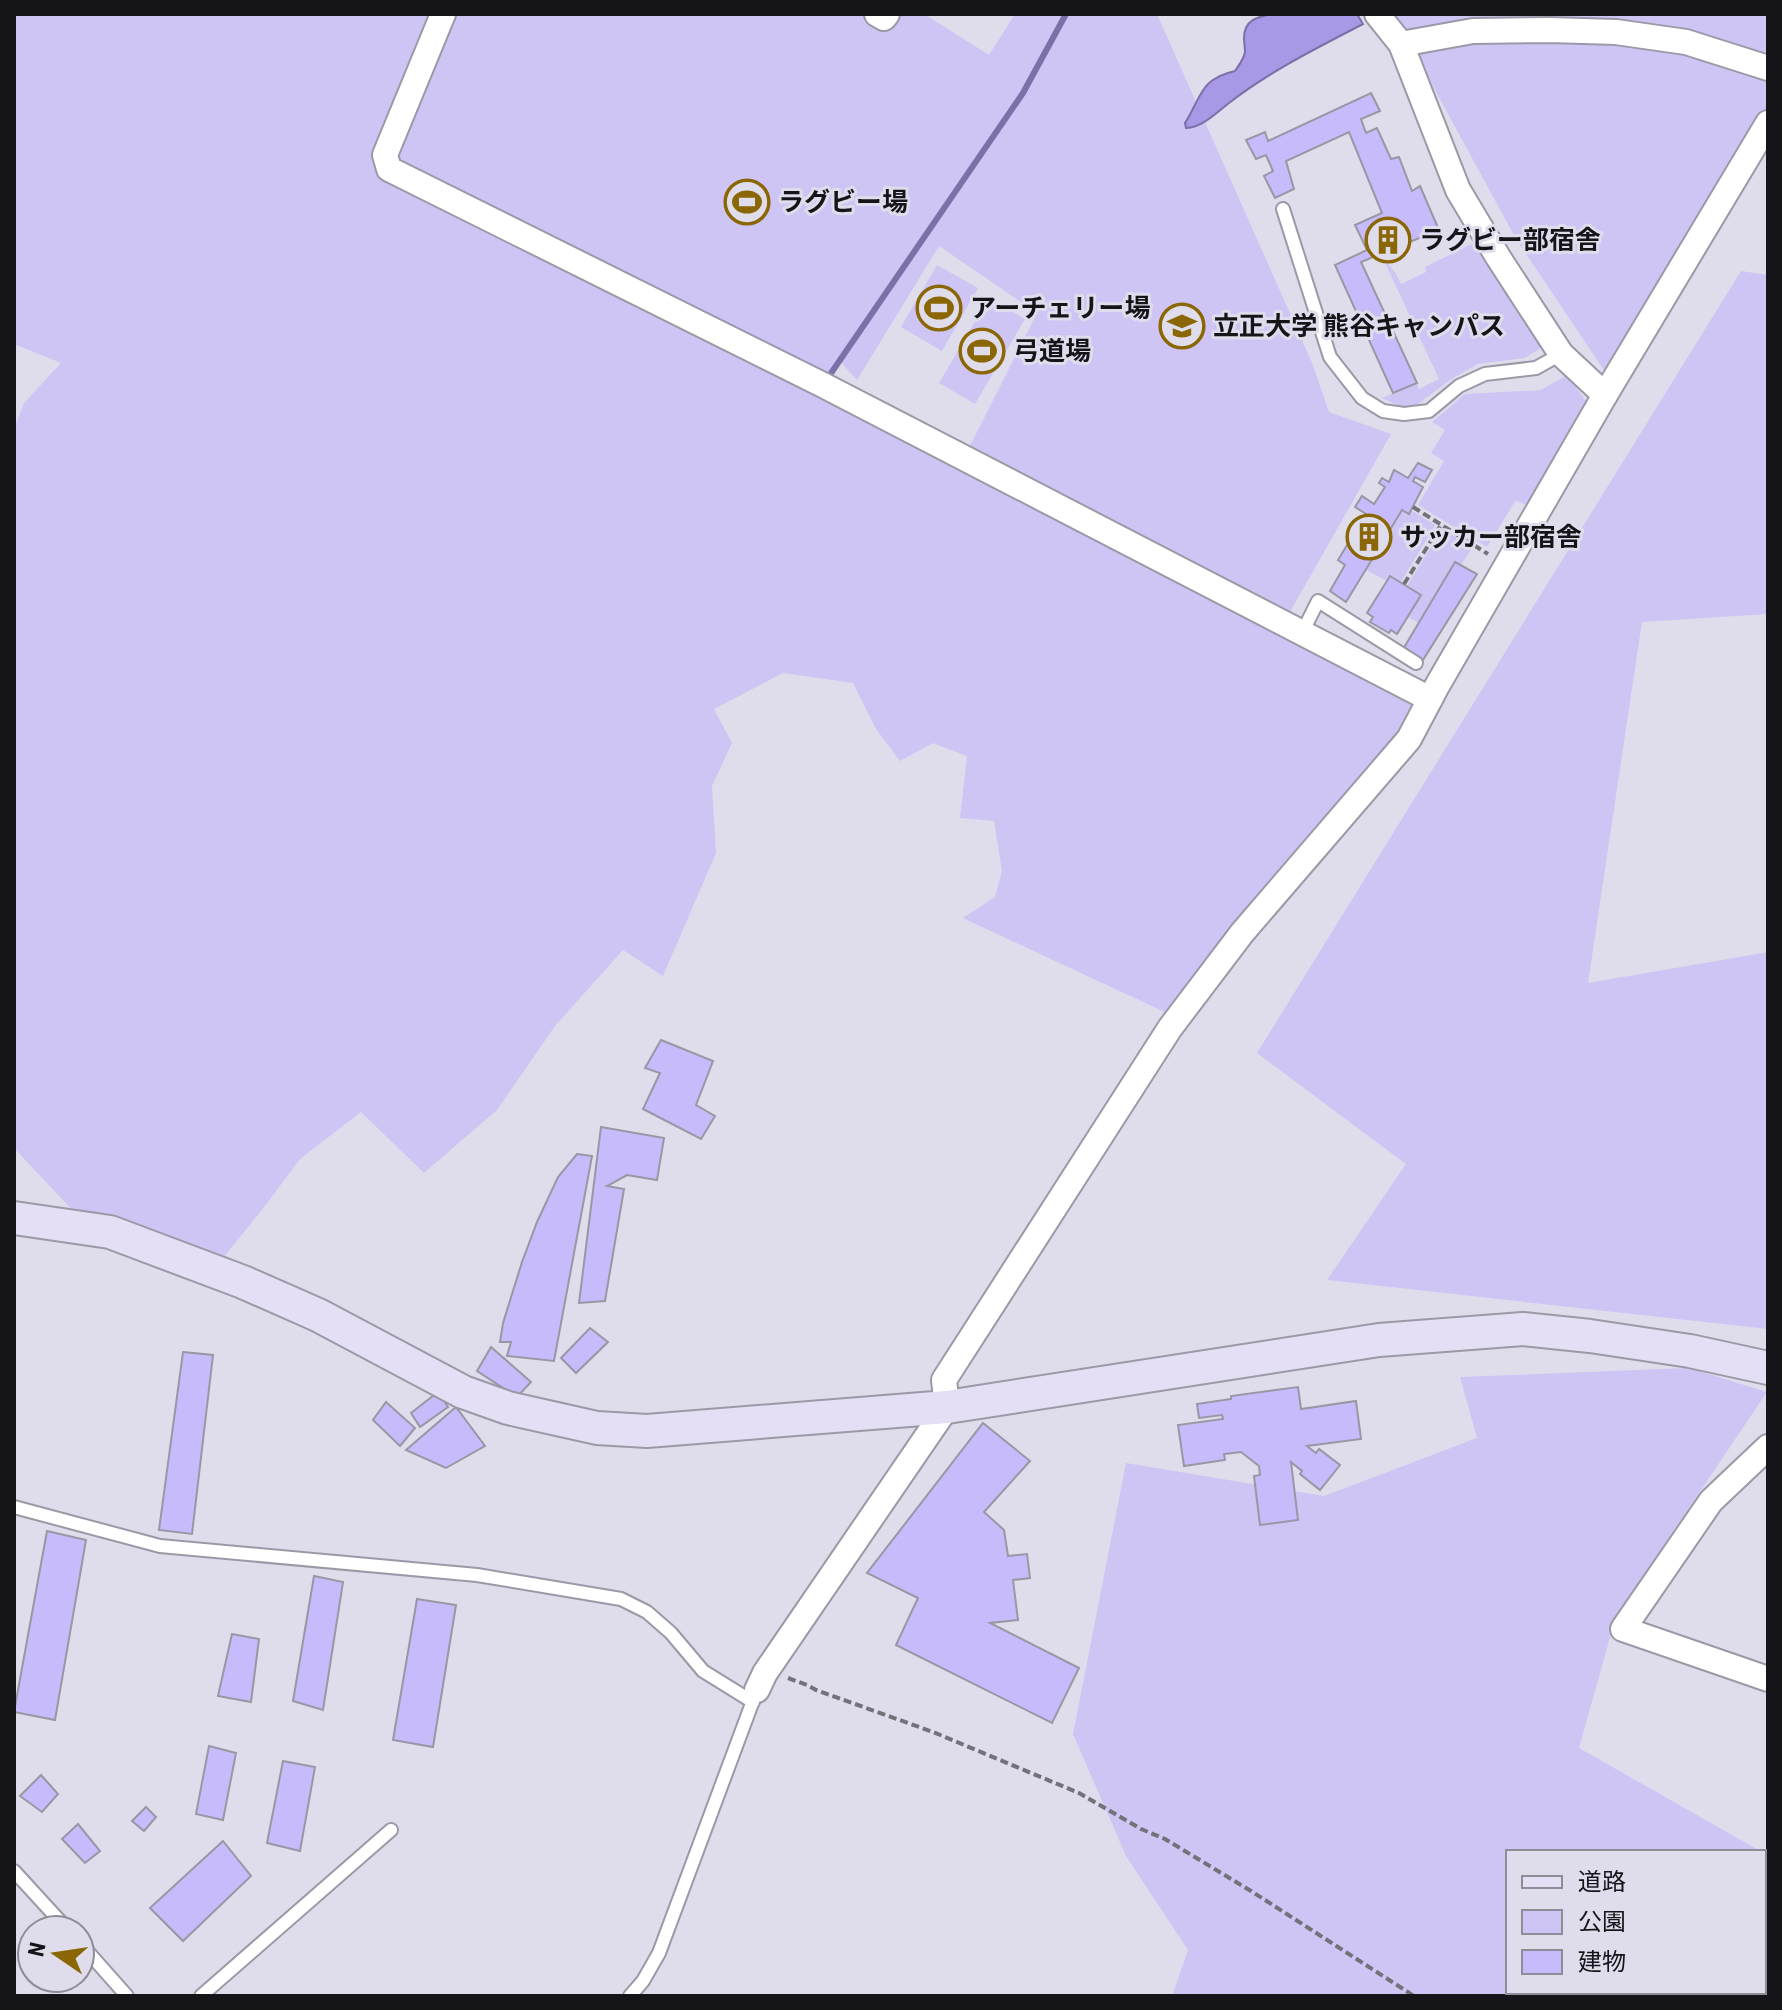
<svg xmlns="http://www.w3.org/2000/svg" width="1782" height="2010" viewBox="0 0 1782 2010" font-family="'Roboto Condensed','Noto Sans JP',sans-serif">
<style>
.green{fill:#cec5f5}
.water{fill:#a898e6;stroke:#7c70a8;stroke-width:2}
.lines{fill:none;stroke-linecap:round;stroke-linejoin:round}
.stream{stroke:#7c70a8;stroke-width:6}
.building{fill:#c8bbfc;stroke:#9997a4;stroke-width:2}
.lane-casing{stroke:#9c99a7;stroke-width:16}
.street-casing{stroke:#9c99a7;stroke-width:28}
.secondary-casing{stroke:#9c99a7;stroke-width:36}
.path{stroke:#73717a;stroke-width:4;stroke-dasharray:8 4;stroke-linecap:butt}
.lane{stroke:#fff;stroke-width:12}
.street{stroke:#fff;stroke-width:24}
.secondary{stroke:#e4dff5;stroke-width:32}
.labels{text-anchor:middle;stroke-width:6;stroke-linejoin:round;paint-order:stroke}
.poi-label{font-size:26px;font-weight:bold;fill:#151419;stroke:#dfddeb;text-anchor:start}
</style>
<rect width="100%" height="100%" fill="#dfddeb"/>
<!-- green -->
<g class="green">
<polygon points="14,14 434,14 377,158 1163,570 1420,708 1171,1015 963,918 995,897 1002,871 994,821 960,818 967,756 933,743 900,761 876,729 853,683 783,673 714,709 732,743 712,786 716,853 663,976 623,950 555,1026 497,1110 424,1173 361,1112 300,1159 262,1210 222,1259 78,1216 14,1148 14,429 24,403 61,363 14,344"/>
<polygon points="447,14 863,14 892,31 902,14 924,14 989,55 1015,14 1157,14 1196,102 1185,122 1194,127 1205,122 1313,365 1329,412 1391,434 1286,619 969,448 1037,313 939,246 857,380 839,360 825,382 392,166"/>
<polygon points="1386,14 1768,14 1768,113 1614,385 1516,239 1404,33"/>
<polygon points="1480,240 1547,344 1525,358 1478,364 1450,380 1414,407 1399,406 1382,398 1417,383 1419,389 1439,379 1381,254 1396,274 1401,284 1426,272 1425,267"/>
<polygon points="937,265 978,288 942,351 901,327"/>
<polygon points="1741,271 1768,275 1768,614 1642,622 1588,983 1768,952 1768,1329 1327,1280 1406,1164 1257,1053"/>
<polygon points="989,298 1025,319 975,404 939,383"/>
<polygon points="1567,375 1588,404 1526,505 1516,500 1487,547 1418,505 1444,461 1431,453 1445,430 1432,422 1465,394 1541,390"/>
<polygon points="1402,510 1411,510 1435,525 1401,582 1390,576 1387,581 1366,570"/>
<polygon points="1442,529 1473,547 1461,565 1455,562 1419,623 1408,617 1421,595 1407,586"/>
<polygon points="1689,1368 1767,1392 1616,1616 1579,1748 1762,1852 1508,1852 1508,1992 1764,1992 1764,1853 1768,1855 1768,1996 1172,1996 1188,1950 1126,1856 1073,1734 1126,1463 1324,1496 1477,1438 1460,1377"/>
</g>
<!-- water -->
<path class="water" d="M1272,14H1357L1363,24C1317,48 1270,71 1229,103C1216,113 1203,127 1186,128L1185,123C1202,96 1200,79 1235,71C1239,65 1244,59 1245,52C1245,48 1244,42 1244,38C1244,20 1257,17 1272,14Z"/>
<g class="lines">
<!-- stream -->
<polyline class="stream" points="827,379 1023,93 1066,14"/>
</g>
<!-- building -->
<g class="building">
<polygon points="1371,93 1380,111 1361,119 1366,133 1377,128 1391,159 1399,157 1412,191 1420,186 1439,230 1361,262 1417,383 1393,393 1335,265 1367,250 1355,225 1382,213 1349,132 1286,161 1294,189 1275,198 1264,176 1273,171 1266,155 1256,159 1246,140 1265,132 1268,141"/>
<polygon points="1418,463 1432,470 1425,482 1415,477 1413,481 1423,487 1409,514 1402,510 1346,602 1330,591 1345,565 1338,560 1366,514 1355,507 1362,496 1374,504 1385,487 1379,483 1382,478 1389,482 1394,470 1408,478"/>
<polygon points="1455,562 1477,574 1421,663 1402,651"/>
<polygon points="1390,576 1421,595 1397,634 1391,630 1389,633 1370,622 1373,617 1367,613"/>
<polygon points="661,1040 713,1061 696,1105 715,1116 701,1139 643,1109 660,1073 645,1068"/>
<polygon points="601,1127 664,1138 657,1180 627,1175 607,1186 624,1189 605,1301 579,1303"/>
<polygon points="577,1154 592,1156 554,1361 507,1356 511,1342 500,1342 503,1323 522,1262 537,1222 558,1177"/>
<polygon points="590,1328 608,1342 576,1373 561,1358"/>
<polygon points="491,1347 531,1382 517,1397 477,1371"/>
<polygon points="183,1352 213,1355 192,1534 159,1530"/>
<polygon points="1298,1387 1301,1409 1356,1401 1361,1439 1307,1446 1316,1453 1319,1449 1340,1465 1320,1490 1300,1474 1302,1471 1291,1462 1298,1520 1260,1525 1254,1476 1260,1475 1259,1466 1241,1452 1224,1454 1225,1460 1184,1466 1178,1425 1223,1419 1222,1415 1199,1418 1197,1404 1231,1399 1231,1396"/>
<polygon points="438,1392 448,1407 420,1427 411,1413"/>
<polygon points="386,1402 415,1428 400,1446 373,1420"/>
<polygon points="456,1407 485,1446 446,1468 406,1450"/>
<polygon points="983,1423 1030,1461 984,1512 1004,1530 1008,1556 1027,1554 1030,1578 1013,1580 1018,1620 990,1623 1079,1668 1052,1723 896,1645 918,1598 867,1573"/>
<polygon points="47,1531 86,1540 55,1720 14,1712"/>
<polygon points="314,1576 343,1582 323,1710 293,1701"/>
<polygon points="417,1599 456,1605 433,1747 393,1740"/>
<polygon points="232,1634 259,1639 251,1702 218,1696"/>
<polygon points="209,1746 236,1753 223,1820 196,1814"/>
<polygon points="283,1761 315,1767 300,1851 267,1843"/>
<polygon points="41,1775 58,1794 42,1812 20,1796"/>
<polygon points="146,1807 156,1817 144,1831 132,1821"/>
<polygon points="78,1824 100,1851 85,1863 62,1839"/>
<polygon points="223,1841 251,1876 183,1941 150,1908"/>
</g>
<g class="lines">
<!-- lane casing -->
<g class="lane-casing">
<g id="lane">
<polyline points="1283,209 1330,357 1362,398 1383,411 1404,414 1429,411 1459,386 1485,374 1536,368 1561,354"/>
<polyline points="1302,633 1318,601 1416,663"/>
<polyline points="14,1507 160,1546 477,1575 621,1599 647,1612 671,1633 703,1671 753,1702"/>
<polyline points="14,1871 68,1930"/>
<polyline points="80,1943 127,1996"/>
<polyline points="201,1996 391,1830"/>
<polyline points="630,1996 643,1981 659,1953 754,1698"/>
</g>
</g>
<!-- street casing -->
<g class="street-casing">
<g id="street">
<polyline points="443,14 385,155 389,169 823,385 1430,699"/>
<polyline points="877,14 884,18 887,14"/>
<polyline points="1377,14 1401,44 1458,190 1498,257 1561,354 1605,395"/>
<polyline points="1401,44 1473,31 1550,30 1616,32 1686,42 1768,68"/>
<polyline points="1768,1447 1711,1501 1623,1629 1768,1679"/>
<polyline points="757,1690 765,1673 947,1407 944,1380 1170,1028 1242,933 1409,739 1437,686 1605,395 1768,123"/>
</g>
</g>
<!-- secondary casing -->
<g class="secondary-casing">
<polyline id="secondary" points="14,1218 110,1232 243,1282 318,1315 463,1392 508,1408 597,1428 647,1431 947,1407 1379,1340 1523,1329 1590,1336 1690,1351 1768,1368"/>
</g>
<!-- path -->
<g class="path">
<polyline points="1413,507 1488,554"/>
<polyline points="1404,584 1441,525"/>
<polyline points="788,1678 807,1685 816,1690 933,1732 1079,1793 1141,1829 1165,1839 1251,1891 1414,1996"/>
</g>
<!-- lane -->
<use href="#lane" class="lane"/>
<!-- street -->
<use href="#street" class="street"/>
<!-- secondary -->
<use href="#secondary" class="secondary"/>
</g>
<!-- icons -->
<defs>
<g id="stadium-ring" transform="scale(2.3)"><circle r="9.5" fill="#dfddeb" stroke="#8b6605" stroke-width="1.5"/><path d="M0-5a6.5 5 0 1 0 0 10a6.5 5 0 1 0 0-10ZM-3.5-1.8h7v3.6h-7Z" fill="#8b6605"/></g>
<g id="building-ring" transform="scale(2.3)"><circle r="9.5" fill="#dfddeb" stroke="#8b6605" stroke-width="1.5"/><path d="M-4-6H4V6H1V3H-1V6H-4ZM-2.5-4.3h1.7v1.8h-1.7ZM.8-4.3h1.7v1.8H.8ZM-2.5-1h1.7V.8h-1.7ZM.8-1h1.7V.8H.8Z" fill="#8b6605"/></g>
<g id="university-ring" transform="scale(2.3)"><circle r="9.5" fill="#dfddeb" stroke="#8b6605" stroke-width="1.5"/><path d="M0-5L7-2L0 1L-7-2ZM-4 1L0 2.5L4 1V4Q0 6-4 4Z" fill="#8b6605"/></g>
</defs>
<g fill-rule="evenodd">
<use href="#stadium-ring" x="747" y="202"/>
<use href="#building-ring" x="1388" y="240"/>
<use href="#stadium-ring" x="939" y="308"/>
<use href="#university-ring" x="1182" y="326"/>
<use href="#stadium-ring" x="982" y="351"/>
<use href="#building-ring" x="1369" y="537"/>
</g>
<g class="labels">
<!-- poi labels -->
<g class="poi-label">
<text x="778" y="211">ラグビー場</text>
<text x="1419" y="249">ラグビー部宿舎</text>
<text x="970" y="317">アーチェリー場</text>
<text x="1213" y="335">立正大学 熊谷キャンパス</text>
<text x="1013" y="360">弓道場</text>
<text x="1400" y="546">サッカー部宿舎</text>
</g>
</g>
<!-- border -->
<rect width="1782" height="2010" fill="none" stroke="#151419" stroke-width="32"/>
<!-- legend -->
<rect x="1506" y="1850" width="260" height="144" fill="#dfddeb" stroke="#8e8d97" stroke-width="2"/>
<rect x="1522" y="1876" width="40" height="12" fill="#e4dff5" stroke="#8e8d97" stroke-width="2"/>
<text x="1578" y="1890" font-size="24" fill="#151419">道路</text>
<rect x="1522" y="1910" width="40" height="24" fill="#cec5f5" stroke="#8e8d97" stroke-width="2"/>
<text x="1578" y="1930" font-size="24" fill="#151419">公園</text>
<rect x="1522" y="1950" width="40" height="24" fill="#c8bbfc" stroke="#8e8d97" stroke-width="2"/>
<text x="1578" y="1970" font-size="24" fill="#151419">建物</text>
<!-- north arrow -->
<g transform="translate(56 1954) rotate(283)"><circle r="38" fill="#dfddeb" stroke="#8e8d97" stroke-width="2"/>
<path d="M0-6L14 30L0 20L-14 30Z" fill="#8b6605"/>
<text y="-12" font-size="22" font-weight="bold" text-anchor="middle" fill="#151419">N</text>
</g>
</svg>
